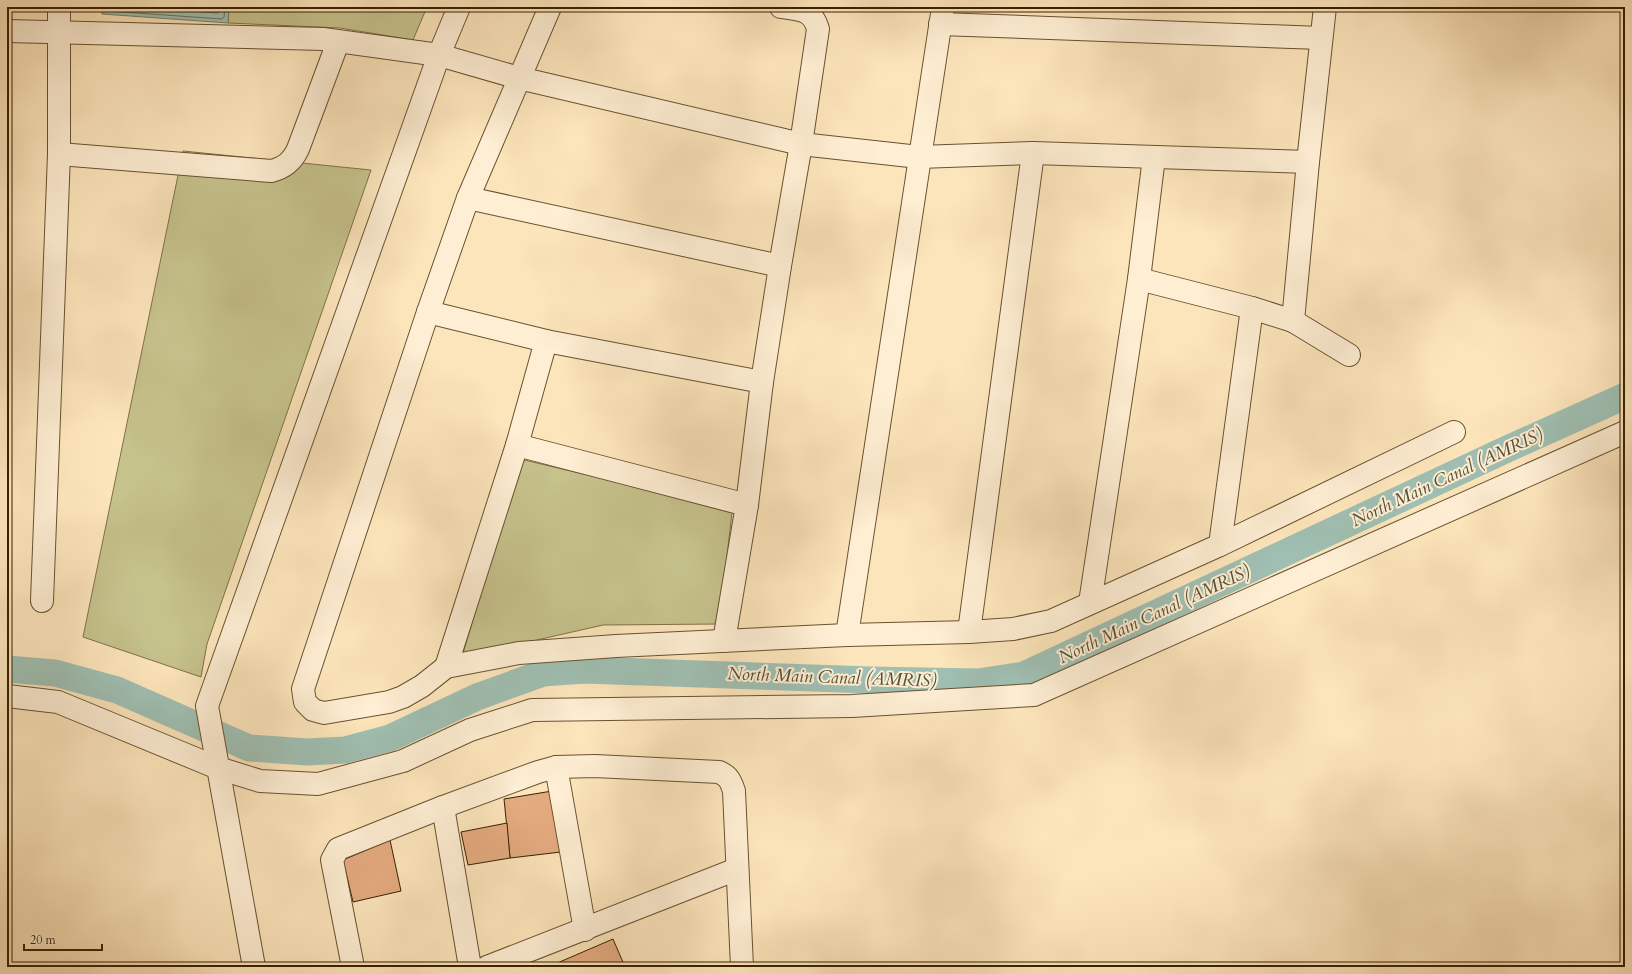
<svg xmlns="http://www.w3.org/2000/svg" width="1632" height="974" viewBox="0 0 1632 974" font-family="Cardo,serif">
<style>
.green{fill:#c6c28c;stroke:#7f7146}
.water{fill:#9fbfb2;stroke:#767f6b}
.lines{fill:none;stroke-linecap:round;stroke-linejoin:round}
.shore{stroke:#6c705a;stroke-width:1}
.canal{stroke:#9fbfb2;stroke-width:27}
.building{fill:#e5ab80;stroke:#382001}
.minor-casing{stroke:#695130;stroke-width:24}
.minor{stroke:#feeed3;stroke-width:22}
.labels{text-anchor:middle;stroke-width:4;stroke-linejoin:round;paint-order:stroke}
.water-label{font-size:18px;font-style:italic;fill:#575036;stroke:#feeed3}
</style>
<rect width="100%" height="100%" fill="#fde5bb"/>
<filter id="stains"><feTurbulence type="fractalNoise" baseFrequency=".005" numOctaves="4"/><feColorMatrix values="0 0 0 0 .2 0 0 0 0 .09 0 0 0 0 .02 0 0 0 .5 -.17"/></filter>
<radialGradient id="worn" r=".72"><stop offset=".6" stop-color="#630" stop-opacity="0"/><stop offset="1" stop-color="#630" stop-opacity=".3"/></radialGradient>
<!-- green -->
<g class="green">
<polygon points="229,7 427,7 413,40 340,28 228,23"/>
<polygon points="183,151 371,170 207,644 201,677 83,637"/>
<polygon points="520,459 621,483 732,513 719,624 603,625 462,657"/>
</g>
<!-- water -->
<polygon class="water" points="102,7 229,7 228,23 102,14"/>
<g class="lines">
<!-- shore -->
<g class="shore">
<polyline points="106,7 108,11 222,19 224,17 225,7"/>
<polyline points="125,7 218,13 219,12 220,7"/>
</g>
<!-- canal -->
<polyline class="canal" points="7,669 55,673 117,690 249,748 308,752 345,750 390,738 477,697 543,673 585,670 870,680 978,682 1024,675 1505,450 1625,396"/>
</g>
<!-- building -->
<g class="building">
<polygon points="552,791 561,852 510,858 504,799"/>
<polygon points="507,823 510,858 468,865 461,832"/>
<polygon points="390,840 401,891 353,902 343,860"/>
<polygon points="613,939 625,967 548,967"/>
</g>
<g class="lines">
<!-- minor casing -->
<g class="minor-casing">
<g id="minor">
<polyline points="550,7 468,198 428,312 303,689 305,702 313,710 324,713 389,702 403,697 422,686 446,667 519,653 616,646 847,635 969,632 1013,629 1051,621 1220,545 1454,432"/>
<polyline points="940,24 1321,38"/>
<polyline points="7,31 323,39 439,55 519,78 801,144 919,157 1033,153 1308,162"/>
<path d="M59,154L271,171C284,168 292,162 298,149L338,42"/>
<polyline points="468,198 780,266"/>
<polyline points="1139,279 1252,308 1220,545"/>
<polyline points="1252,308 1293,321 1308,162 1325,7"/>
<polyline points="428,312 546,341 762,382"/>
<polyline points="1293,321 1349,355"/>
<polyline points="517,445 747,505"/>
<polyline points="42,601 59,154 59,7"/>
<polyline points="1090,603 1139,279 1154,157"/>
<polyline points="969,632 1033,153"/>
<polyline points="847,635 943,7"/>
<path d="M724,641L747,505L762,382L780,266L801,144L818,29C812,8 799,10 781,7"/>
<polyline points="446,667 517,445 546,341"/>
<polyline points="7,696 58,702 218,768 260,781 318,784 403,761 470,730 532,710 852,706 1034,695 1625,432"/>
<polyline points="556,767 585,930"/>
<polyline points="443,807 470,967"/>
<polyline points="254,967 207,706 439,55 459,7"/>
<path d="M353,967L332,860L338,849L443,807L538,772L556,767L595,766L719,772C729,776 731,782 734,791L742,967"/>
<polyline points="487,967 737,869"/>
</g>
</g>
<!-- minor -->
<use href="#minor" class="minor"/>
</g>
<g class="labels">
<!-- water labels -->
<g class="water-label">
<text transform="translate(1447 477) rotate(-25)" y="6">North Main Canal (AMRIS)</text>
<text transform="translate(1154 614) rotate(-25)" y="6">North Main Canal (AMRIS)</text>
<text transform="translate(832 677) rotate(2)" y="6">North Main Canal (AMRIS)</text>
</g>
</g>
<!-- margin -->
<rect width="1632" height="974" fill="none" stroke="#fde5bb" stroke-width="24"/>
<rect x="8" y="8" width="1616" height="958" fill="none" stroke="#382001" stroke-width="2"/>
<rect x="12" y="12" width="1608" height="950" fill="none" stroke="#382001"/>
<!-- scale -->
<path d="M24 944v6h78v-6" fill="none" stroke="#382001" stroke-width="2"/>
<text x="30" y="944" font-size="12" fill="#382001" stroke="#feeed3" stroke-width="3" paint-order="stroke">20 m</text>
<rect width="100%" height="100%" filter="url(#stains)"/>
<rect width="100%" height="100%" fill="url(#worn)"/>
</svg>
